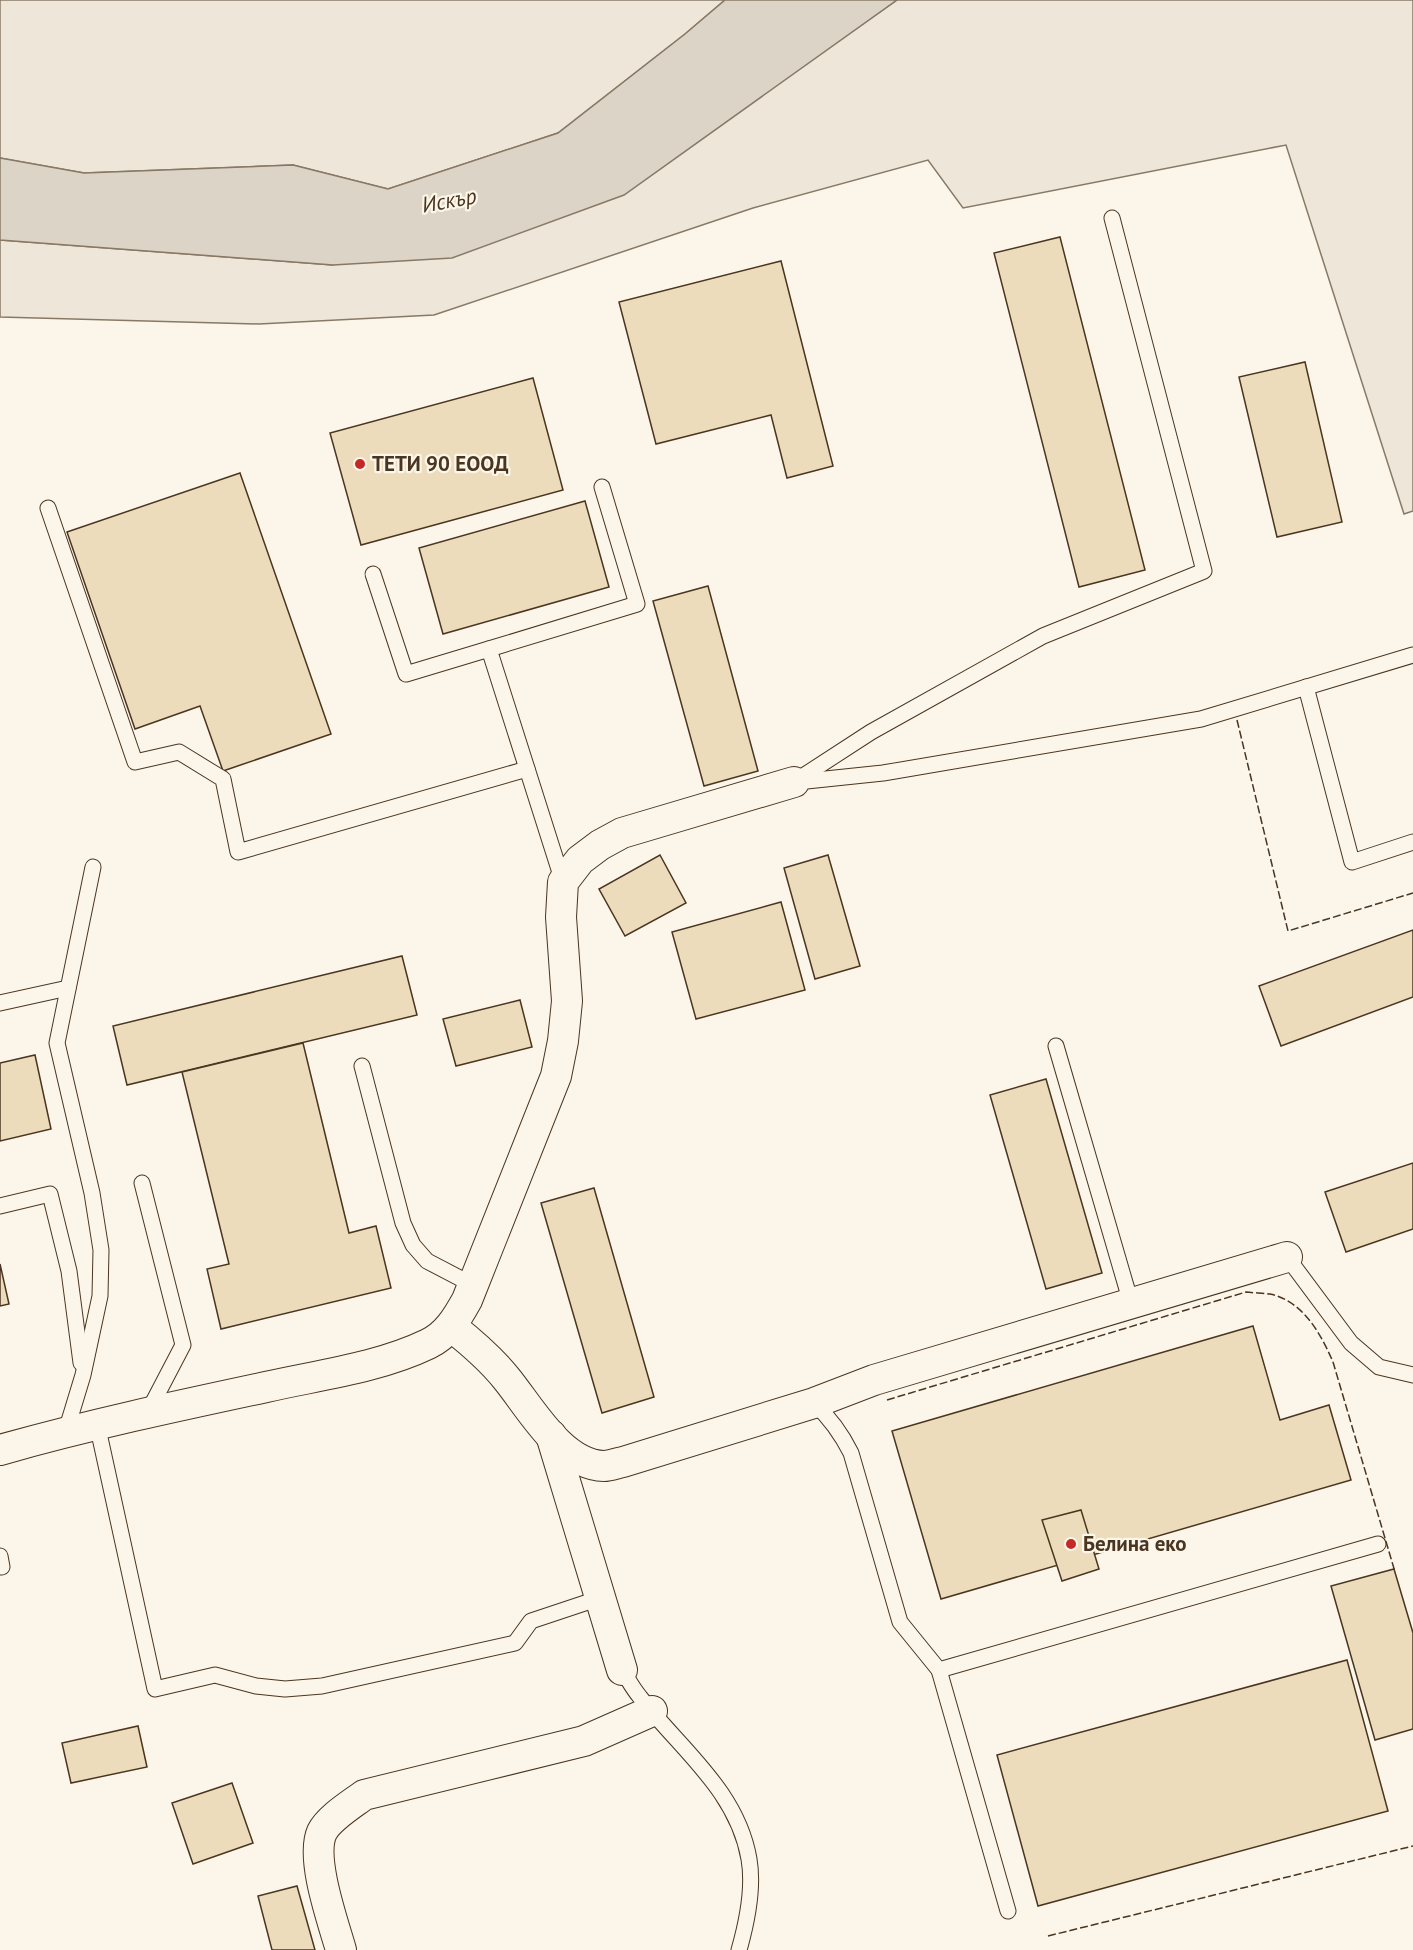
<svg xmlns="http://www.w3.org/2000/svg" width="1413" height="1950" viewBox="0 0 1413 1950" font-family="'PT Sans',sans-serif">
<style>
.green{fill:#ede6d9;stroke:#887966;stroke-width:1.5}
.water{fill:#dcd4c6;stroke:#887966;stroke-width:1.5}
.building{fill:#ecdcbc;stroke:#4a3520;stroke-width:1.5}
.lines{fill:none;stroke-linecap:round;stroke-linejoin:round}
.lane-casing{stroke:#4a3520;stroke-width:17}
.street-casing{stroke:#4a3520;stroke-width:32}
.lane{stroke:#fbf6e9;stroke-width:15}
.street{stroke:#fbf6e9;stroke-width:30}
.fence{stroke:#4a3520;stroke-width:1.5;stroke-dasharray:8 3;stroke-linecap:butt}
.poi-dot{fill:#c62828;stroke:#fbf6e9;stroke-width:2}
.labels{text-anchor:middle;stroke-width:4.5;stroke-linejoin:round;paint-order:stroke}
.poi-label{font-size:21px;font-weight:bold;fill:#4a3520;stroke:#fbf6e9;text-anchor:start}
.water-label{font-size:22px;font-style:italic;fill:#4a3520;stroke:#fbf6e9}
</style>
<rect width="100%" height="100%" fill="#fbf6e9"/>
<!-- green -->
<g class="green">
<polygon points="0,0 725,0 685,34 558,133 388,189 293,165 84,173 0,158"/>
<polygon points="897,0 1413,0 1413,511 1404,514 1286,145 963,208 928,160 753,208 434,315 259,324 0,317 0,240 333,265 807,63"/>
</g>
<!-- water -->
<polygon class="water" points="725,0 897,0 624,195 452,258 333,265 0,240 0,158 84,173 293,165 388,189 558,133 685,34"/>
<!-- building -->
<g class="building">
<polygon points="1060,237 1145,570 1079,587 994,253"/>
<polygon points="781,261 833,466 787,478 771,415 656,444 619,302"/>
<polygon points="1305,362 1342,522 1277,537 1239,377"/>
<polygon points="533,378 563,490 361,545 330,433"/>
<polygon points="240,473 331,734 223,771 200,706 135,729 67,532"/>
<polygon points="585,501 609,587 443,634 419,548"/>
<polygon points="708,586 758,771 704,786 653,601"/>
<polygon points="660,855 686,903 625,936 599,889"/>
<polygon points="828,855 860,966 815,979 784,868"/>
<polygon points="781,902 805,990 696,1019 672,932"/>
<polygon points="1413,930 1413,997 1281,1046 1259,986"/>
<polygon points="402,956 417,1015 127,1085 113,1026"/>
<polygon points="520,1000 532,1047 456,1066 443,1019"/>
<polygon points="303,1043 349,1233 376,1226 391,1288 221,1329 207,1269 229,1264 182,1072"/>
<polygon points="35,1055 51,1129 0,1141 0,1063"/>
<polygon points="1046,1079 1102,1273 1046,1289 990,1095"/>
<polygon points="1413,1163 1413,1229 1346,1252 1325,1192"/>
<polygon points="594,1188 654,1397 602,1413 541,1203"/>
<polygon points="0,1264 9,1304 0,1306"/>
<polygon points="1253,1326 1280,1420 1329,1405 1351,1480 941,1599 892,1431"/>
<polygon points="1081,1510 1099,1569 1062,1581 1042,1520"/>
<polygon points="1394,1569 1413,1633 1413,1729 1375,1740 1331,1586"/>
<polygon points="1347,1660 1388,1811 1038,1906 997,1755"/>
<polygon points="138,1726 147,1767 71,1783 62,1743"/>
<polygon points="232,1783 253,1843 193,1864 172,1803"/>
<polygon points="297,1886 315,1950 272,1950 258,1896"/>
</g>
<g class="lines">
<!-- lane casing -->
<g class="lane-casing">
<g id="lane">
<polyline points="48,508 135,762 179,752 223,779 238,852 527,769"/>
<polyline points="373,574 406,674 489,649"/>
<polyline points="1306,687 1352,862 1413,842"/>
<polyline points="794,782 871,732 1043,636 1204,571 1112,218"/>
<polyline points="797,782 883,773 1201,719 1413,655"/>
<polyline points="563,882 489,649 637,604 602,487"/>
<polyline points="0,1003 68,988"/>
<polyline points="1056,1046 1131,1303"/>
<polyline points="362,1066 403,1223 413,1245 427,1261 473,1285"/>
<polyline points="142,1183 183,1345 148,1412"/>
<polyline points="0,1206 50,1194 69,1271 81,1363"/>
<polyline points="1287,1257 1351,1343 1379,1367 1413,1375"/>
<path d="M814,1403C830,1418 841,1433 851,1453L900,1622L939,1670L1378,1544"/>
<polyline points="97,1424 155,1689 215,1675 256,1686 285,1689 322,1686 515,1643 531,1621 600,1598"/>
<polyline points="66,1431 83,1375 100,1296 101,1250 92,1193 57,1043 93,867"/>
<polyline points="0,1556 2,1567 0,1567"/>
<path d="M622,1670C628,1679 633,1689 640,1697C680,1749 737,1790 749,1859C754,1888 747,1922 739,1950"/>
<polyline points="939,1670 1008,1911"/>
</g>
</g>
<!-- street casing -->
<g class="street-casing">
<g id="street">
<path d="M452,1327C471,1342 490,1358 506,1378C530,1407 561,1465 604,1466C610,1466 617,1463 623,1462L814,1403L874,1380L1287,1257"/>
<polyline points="551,1435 622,1670"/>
<path d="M0,1450C88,1425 177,1406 266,1387C319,1375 378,1368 428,1344C447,1335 457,1318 467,1300L556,1076L563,1041L567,1001L561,917L563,882L580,860L600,845L622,833L794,782"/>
<path d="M341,1950C333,1922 310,1858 322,1832C329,1818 352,1804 364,1795L584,1741L652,1711"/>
</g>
</g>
<!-- lane -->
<use href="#lane" class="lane"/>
<!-- street -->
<use href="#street" class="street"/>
<!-- fence -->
<g class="fence">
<polyline points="1237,720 1288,931 1413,893"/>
<path d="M887,1400L1246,1292C1254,1293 1263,1293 1270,1294C1303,1301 1321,1334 1333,1362L1395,1572"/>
<polyline points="1048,1936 1413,1846"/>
</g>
</g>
<!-- markers -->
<g class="poi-dot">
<circle cx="360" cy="464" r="6"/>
<circle cx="1071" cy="1544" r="6"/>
</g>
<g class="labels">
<!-- poi labels -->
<g class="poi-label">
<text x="372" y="471">ТЕТИ 90 ЕООД</text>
<text x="1083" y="1551">Белина еко</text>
</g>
<!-- water labels -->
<g class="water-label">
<text transform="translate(449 200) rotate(-10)" y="8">Искър</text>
</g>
</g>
</svg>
